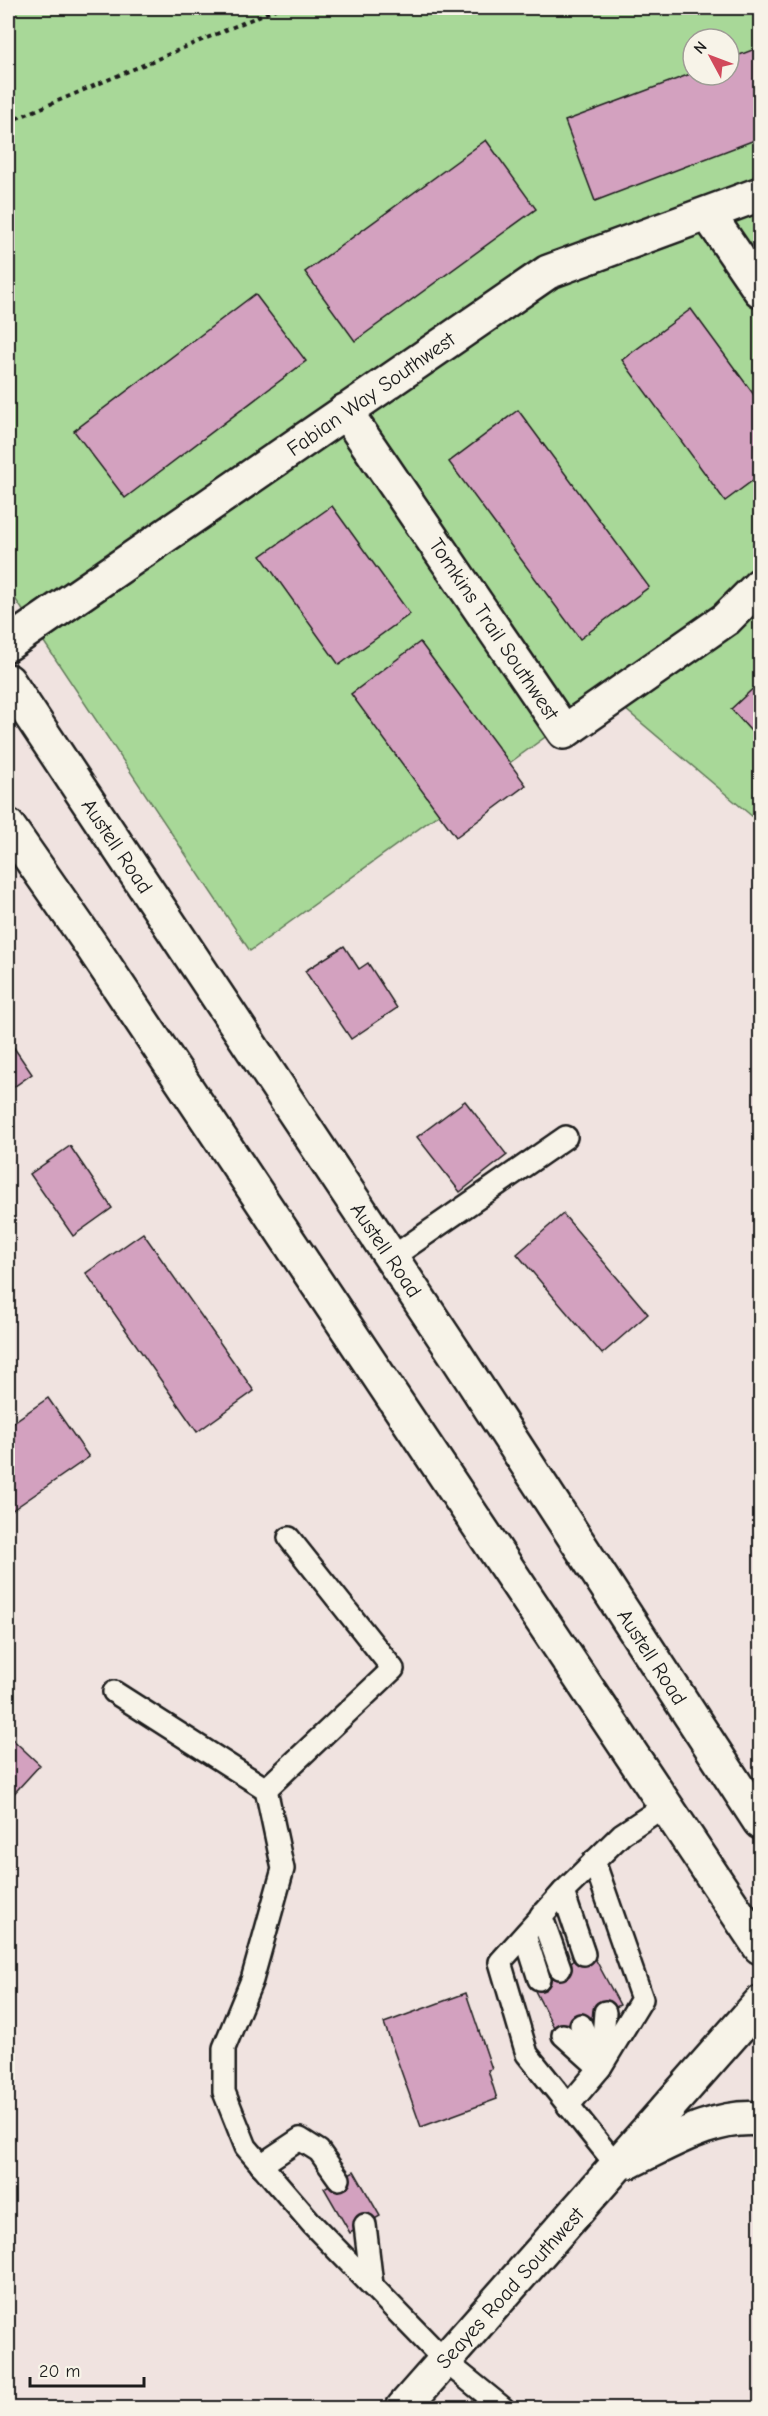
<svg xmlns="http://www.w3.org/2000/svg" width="768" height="2416" viewBox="0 0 768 2416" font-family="'Comic Neue',sans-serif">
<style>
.green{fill:#a8d898;stroke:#627a5a;stroke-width:1.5;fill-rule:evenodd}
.building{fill:#d3a1bf;stroke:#1c1c1c;stroke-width:1.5}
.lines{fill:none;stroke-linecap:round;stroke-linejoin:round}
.service-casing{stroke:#1c1c1c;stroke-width:26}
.minor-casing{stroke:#1c1c1c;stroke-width:38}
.primary-casing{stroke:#1c1c1c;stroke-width:38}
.path{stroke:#1c1c1c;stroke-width:4;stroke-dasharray:4.5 4.5;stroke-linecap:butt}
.service{stroke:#f7f3e8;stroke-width:21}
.minor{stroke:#f7f3e8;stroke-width:33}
.primary{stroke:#f7f3e8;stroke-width:33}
.labels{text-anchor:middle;stroke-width:4.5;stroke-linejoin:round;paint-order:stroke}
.street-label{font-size:21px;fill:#1c1c1c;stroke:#f7f3e8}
</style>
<rect width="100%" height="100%" fill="#f0e3e0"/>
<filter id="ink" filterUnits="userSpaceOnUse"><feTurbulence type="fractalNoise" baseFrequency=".0167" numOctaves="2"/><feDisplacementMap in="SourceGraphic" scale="12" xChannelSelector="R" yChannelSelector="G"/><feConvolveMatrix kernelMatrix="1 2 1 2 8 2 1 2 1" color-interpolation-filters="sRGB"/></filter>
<g filter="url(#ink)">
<!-- green -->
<path class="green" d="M8,8H760V823L606,693L250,951L8,588ZM693,39H729V75H693Z"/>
<!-- building -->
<g class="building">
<polygon points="760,47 760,138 595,201 565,121 693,73 729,75 729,59"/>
<polygon points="486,140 536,209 355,341 305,272"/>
<polygon points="255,294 306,361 125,498 74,431"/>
<polygon points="691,309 760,403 760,475 725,501 622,360"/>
<polygon points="518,410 649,587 580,639 449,462"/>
<polygon points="332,506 410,614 339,665 261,556"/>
<polygon points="420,642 526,785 456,837 351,694"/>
<polygon points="760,682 760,741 731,709"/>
<polygon points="344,946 359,969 368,963 397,1008 351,1039 305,971"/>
<polygon points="8,1039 32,1074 8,1091"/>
<polygon points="465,1101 507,1155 460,1192 417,1137"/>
<polygon points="70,1146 112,1208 73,1236 30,1174"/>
<polygon points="563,1214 648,1314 602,1354 517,1254"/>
<polygon points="143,1233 254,1391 197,1432 86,1273"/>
<polygon points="48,1398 89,1457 11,1511 8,1506 8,1426"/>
<polygon points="8,1735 40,1765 8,1800"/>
<polygon points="591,1951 620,2005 559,2037 531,1983"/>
<polygon points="466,1993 492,2069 488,2070 497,2099 421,2127 384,2023"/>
<polygon points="354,2171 380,2216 350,2233 324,2188"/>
</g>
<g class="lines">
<!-- service casing -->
<g class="service-casing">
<g id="service">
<polyline points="391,1258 566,1137"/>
<polyline points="114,1692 266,1789 283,1869 252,1980 224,2048 224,2092 246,2147 313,2225 445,2361 503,2408"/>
<polyline points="266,1789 393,1669 289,1538"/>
<polyline points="594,1861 642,1999 600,2068"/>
<polyline points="563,1892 584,1954"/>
<polyline points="541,1915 560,1968"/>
<polyline points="525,1935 539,1979"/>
<polyline points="563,2035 593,2062"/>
<polyline points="601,2063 605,2012"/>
<polyline points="568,2106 600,2068 581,2025"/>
<polyline points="261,2165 300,2139 319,2151 339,2179"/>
<polyline points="618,2167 527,2054 500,1962 563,1892 622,1834 666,1805"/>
<polyline points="365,2225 372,2285"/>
</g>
</g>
<!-- minor casing -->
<g class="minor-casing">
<g id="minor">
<polyline points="708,214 760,290"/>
<polyline points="345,411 564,732 726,619 760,585"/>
<polyline points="8,644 548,272 760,194"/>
<path d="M630,2161C670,2142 715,2114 760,2119"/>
<polyline points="403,2408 760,2003"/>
</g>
</g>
<!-- primary casing -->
<g class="primary-casing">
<g id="primary">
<polyline points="8,681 454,1352 760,1822"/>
<polyline points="8,826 91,945 760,1947"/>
</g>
</g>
<!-- path -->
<polyline class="path" points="8,122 278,8"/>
<!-- service -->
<use href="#service" class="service"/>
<!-- minor -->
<use href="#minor" class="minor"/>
<!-- primary -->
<use href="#primary" class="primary"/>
</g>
</g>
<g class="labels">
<!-- street labels -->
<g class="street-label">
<text transform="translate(371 394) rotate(-35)" y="7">Fabian Way Southwest</text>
<text transform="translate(494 629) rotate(56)" y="7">Tomkins Trail Southwest</text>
<text transform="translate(117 846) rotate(56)" y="7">Austell Road</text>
<text transform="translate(386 1250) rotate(56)" y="7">Austell Road</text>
<text transform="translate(652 1657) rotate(57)" y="7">Austell Road</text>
<text transform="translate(510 2288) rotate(-48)" y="7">Seayes Road Southwest</text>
</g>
</g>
<!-- margin -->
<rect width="768" height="2416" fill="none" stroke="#f7f3e8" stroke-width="30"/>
<rect x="15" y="15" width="738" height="2386" fill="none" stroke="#1c1c1c" stroke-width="2" filter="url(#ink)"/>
<!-- north arrow -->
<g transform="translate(711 57) rotate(311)"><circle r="28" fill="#f7f3e8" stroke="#9f9d96" stroke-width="1.5"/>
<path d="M0-4.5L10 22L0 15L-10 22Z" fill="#d1495b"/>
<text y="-9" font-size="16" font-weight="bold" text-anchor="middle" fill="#1c1c1c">N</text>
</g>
<!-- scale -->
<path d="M30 2377v9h114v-9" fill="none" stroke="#1c1c1c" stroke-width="3"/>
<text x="39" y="2377" font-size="18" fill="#1c1c1c" stroke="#f7f3e8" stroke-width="4.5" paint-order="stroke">20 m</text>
</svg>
